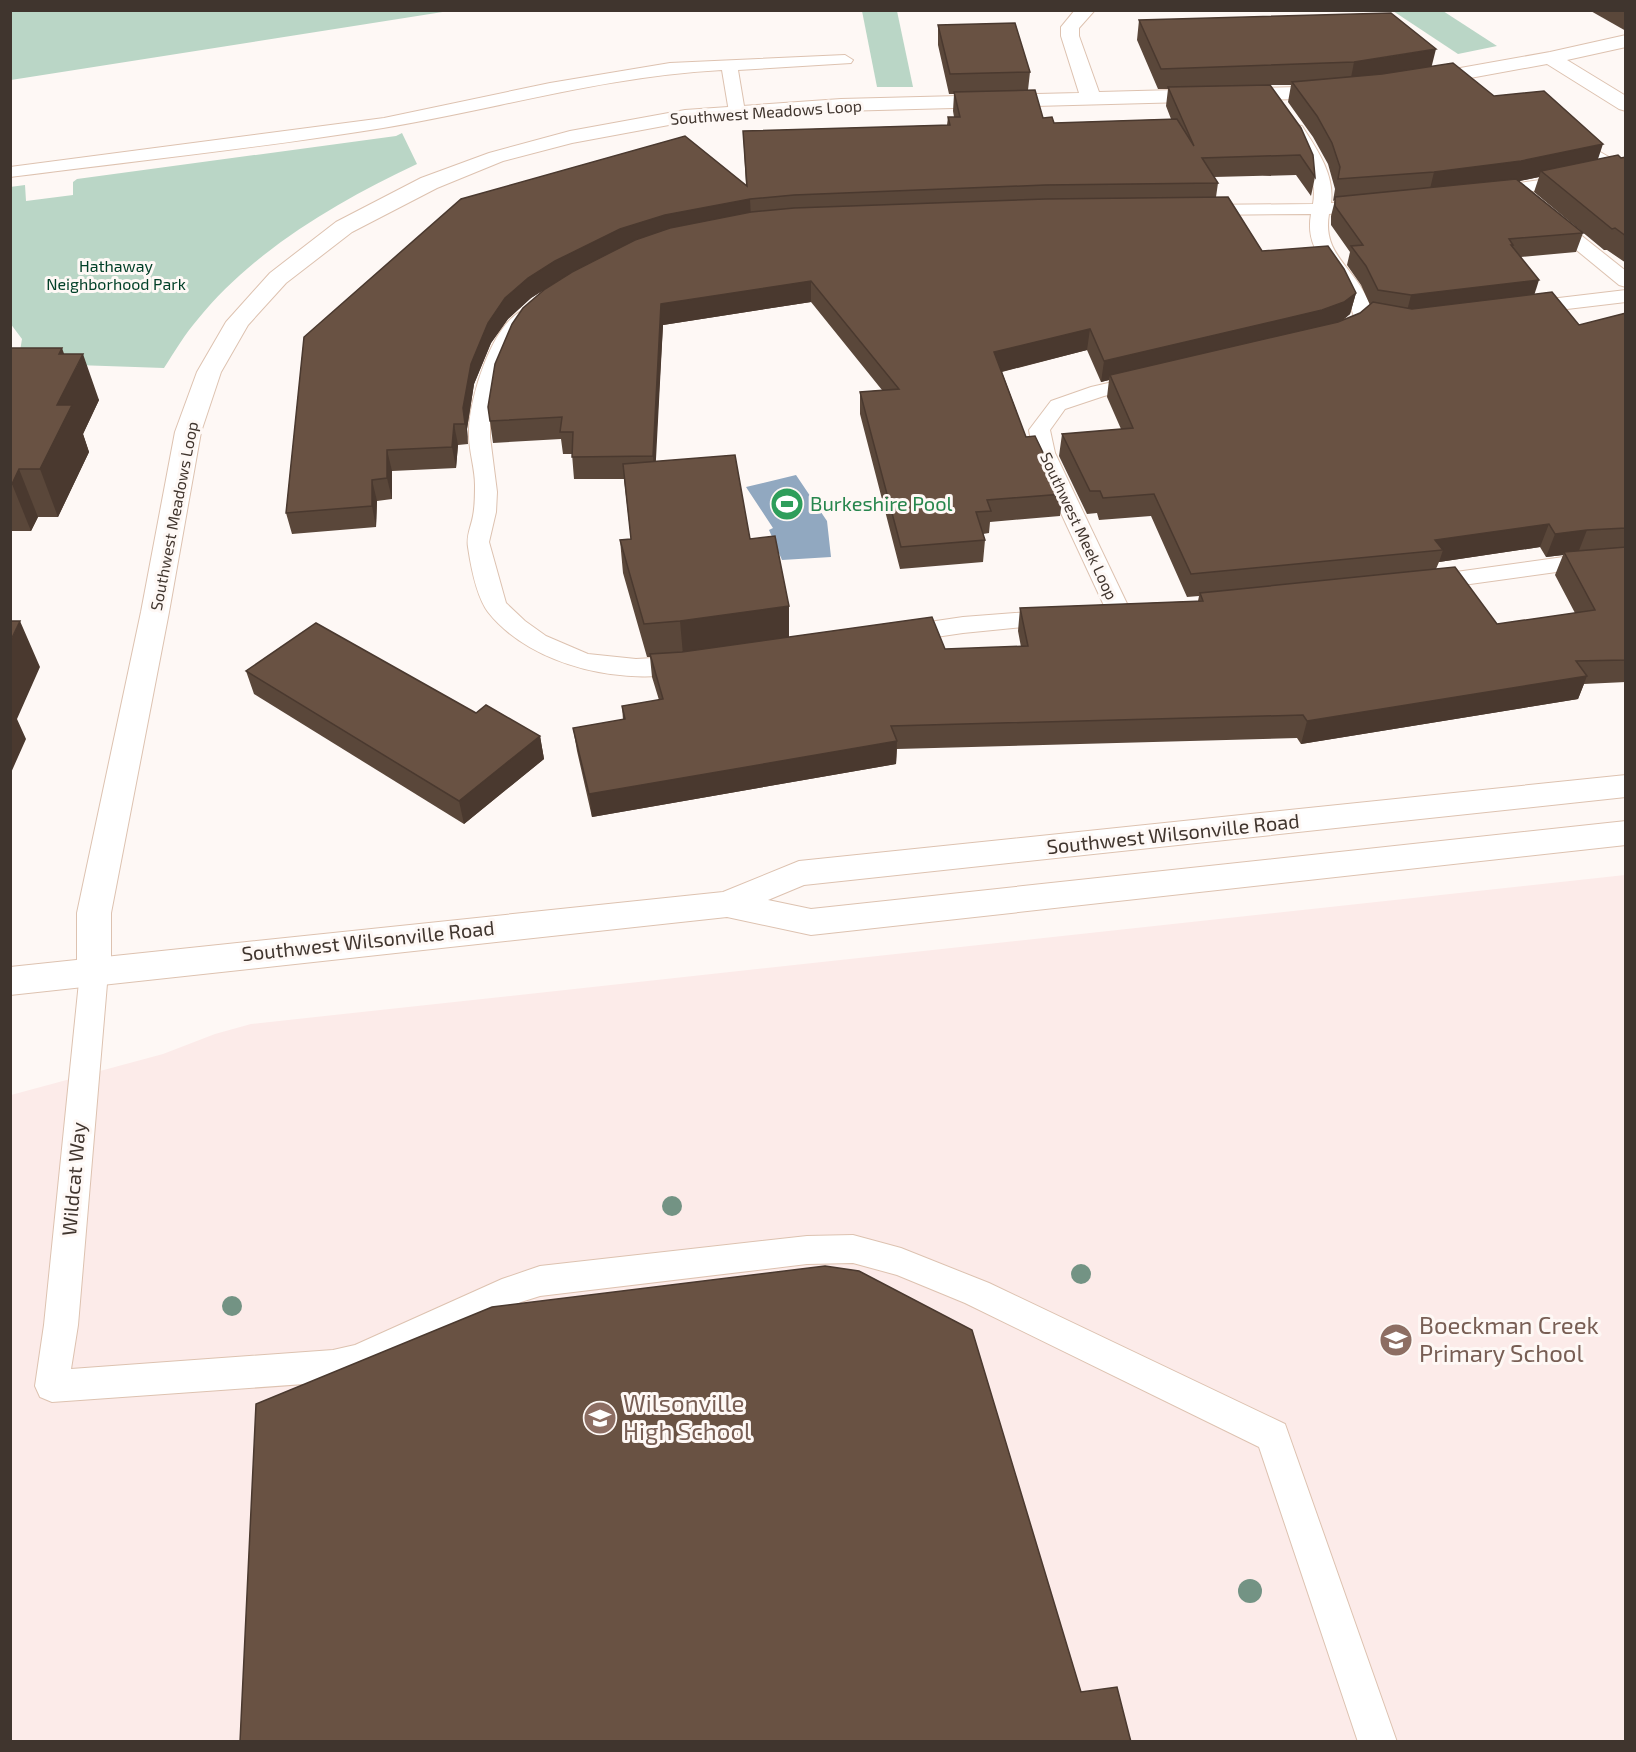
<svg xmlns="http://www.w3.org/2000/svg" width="1636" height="1752" viewBox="0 0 1636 1752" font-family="'Exo 2',sans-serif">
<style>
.education{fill:#fcebe9}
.green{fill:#bad6c6}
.water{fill:#91a8c0}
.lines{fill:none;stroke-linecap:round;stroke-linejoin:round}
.lane-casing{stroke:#ddc2b0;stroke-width:2}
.street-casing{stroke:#ddc2b0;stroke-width:2}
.primary-casing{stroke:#ddc2b0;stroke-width:2}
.lane{fill:#fff;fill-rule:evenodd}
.street{fill:#fff;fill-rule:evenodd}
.primary{fill:#fff;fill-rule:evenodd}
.tree{fill:#739384}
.wall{fill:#5a473a;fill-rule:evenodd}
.shaded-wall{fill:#4a392f}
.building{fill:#695243;stroke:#4a392f;stroke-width:1.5}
.labels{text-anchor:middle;stroke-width:6;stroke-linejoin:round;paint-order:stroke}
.far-street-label{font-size:16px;fill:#40352e;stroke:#fef8f5}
.far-park-label{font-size:16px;fill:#024028;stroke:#fef8f5}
.leisure-label{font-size:20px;fill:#27864d;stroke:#fef8f5;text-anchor:start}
.street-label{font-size:20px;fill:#40352e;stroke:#fef8f5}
.near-education-label{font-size:24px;fill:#785e54;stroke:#fef8f5;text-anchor:start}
</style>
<rect width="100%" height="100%" fill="#fef8f5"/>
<!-- education -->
<polygon class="education" points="1625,875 1625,1741 11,1742 11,1095 163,1054 215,1034 251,1024"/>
<!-- green -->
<g class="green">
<polygon points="11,10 449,10 449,11 11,80"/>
<polygon points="862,11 897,11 913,87 877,87"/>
<polygon points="1393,11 1443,11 1497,46 1458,54"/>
<path d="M402,133L417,164C338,201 254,250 198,319C185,334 175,351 164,368L18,363L22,339L10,323V187L25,185L26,201L73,195V182L77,179L396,136Z"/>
</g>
<!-- water -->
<polygon class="water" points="796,475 827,521 831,557 782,560 769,530 773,528 746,487"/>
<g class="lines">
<!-- lane casing -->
<g class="lane-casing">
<g id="lane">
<path d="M845,55L853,60L851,63L738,70L745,112L737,117L729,112L722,70C606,76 497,109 383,128C260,148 135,161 10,177V167L384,118L550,83L670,63Z"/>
<path d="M1296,125L1302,126C1317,149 1335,175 1331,203L1370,200L1376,201L1379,205L1376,209L1370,210L1329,214C1322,253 1352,266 1367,298C1370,303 1371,310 1373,316L1370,320H1356C1351,313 1352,305 1348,298C1333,267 1304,253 1311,214L1199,215L1193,214L1190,210L1193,206L1199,205L1313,204C1318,174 1302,155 1288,130Z"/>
<polygon points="1595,149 1621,164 1624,168 1621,172 1540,190 1492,197 1486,196 1483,192 1486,188 1492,187 1540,180 1601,166 1586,154 1589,150"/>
<polygon points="1552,216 1558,217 1626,271 1626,287 1619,285 1546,225 1543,221 1546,217"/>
<polygon points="1626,290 1626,302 1525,314 1518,312 1515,308 1518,304 1525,302"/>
<path d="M527,309L534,311L537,315L509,352L497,383L490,414V437L497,492L496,512L489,542L506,603L525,621L546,636L588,654L636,659L688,656L697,658L700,664L697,670C630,688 532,668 488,612C476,595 471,567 468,547C466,536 471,527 473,516C475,506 475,495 475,485C475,467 468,449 469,431C469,399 493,318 527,309Z"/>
<polygon points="1143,375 1150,377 1153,381 1150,385 1104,396 1065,409 1050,430 1055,453 1131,612 1127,617 1119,620 1111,617 1107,612 1033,453 1029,430 1051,401 1091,387"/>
<polygon points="1626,553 1626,567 1578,569 1427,590 1419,588 1416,583 1419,578 1427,576 1578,555"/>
<polygon points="1054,610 1062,613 1066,618 1062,623 963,633 902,642 894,639 890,634 894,629 902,626 963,617"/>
<polygon points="94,961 104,964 108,972 78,1325 71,1369 333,1350 355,1345 502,1279 540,1266 807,1236 853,1235 901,1248 989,1283 1285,1424 1397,1742 1358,1742 1259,1447 965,1303 897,1275 853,1263 807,1264 540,1296 521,1302 371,1370 333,1382 52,1402 40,1397 35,1386 44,1325 80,972 84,964"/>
</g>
</g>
<!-- street casing -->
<g class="street-casing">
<g id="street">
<polygon points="1075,10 1095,10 1079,28 1079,36 1099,92 1334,86 1341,88 1344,92 1341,96 1334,98 841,111 685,122 572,143 503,161 437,188 352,232 286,283 248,325 221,372 201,432 169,612 111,913 111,972 106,982 94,985 82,982 77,972 77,913 141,612 175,432 197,372 226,322 270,273 336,222 421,178 489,153 570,131 685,110 841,99 1079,93 1061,36 1061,27"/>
<polygon points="1626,35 1626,47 1567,60 1626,96 1626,111 1619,109 1547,64 1421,87 1414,85 1411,81 1414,77 1421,75 1550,52"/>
</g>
</g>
<!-- primary casing -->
<g class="primary-casing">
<polygon id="primary" points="1626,775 1626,797 804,885 768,900 811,909 1626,821 1626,845 811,935 727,917 10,995 10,967 723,892 799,861"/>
</g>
<!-- lane -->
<use href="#lane" class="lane"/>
<!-- street -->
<use href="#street" class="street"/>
<!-- primary -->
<use href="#primary" class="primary"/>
</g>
<!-- trees -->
<g class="tree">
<circle cx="672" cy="1206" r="10"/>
<circle cx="1081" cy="1274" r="10"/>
<circle cx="232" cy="1306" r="10"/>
<circle cx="1250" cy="1591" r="12"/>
</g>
<!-- wall -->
<g class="wall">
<polygon points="1589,10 1626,10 1626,31"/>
<path d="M1139,20L1431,66L1494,96L1598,159L1626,157V263L1607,250H1604L1534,192L1539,177L1519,181L1583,233L1576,252L1521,257L1534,294L1579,325L1626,313V682L1584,684L1578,699L1301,744L1297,738L897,749L896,764L592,817L577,751L573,728L623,720L622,706L659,700L652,677L650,657H647L623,573L620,540L631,539L624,479H574L572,454H563L561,439L493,443L488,407L542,291L531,298L508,319L491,343L474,384L467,429L468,444L458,445L456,468L392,471V499L377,501L376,527L292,534L286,513L304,337L746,185L743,131L947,125L948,117H954L953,111L954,94H949L938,45V25L1030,72L1028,90L1043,118L1054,123L1171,119L1166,106L1168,89H1158L1137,40ZM1270,85H1291L1288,102L1313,137L1328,164L1335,189L1333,201L1335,200L1331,216V225L1350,252L1347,265L1361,285L1370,305L1360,313L1343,320L1350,314L1356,293L1262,251L1216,197L1218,183L1214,177L1296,175L1311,196L1315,177ZM811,302L882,390L860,392V414L900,569L983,562L985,540L983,534L989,533L990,522L1060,516L1063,494L1026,437L1002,372L1087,350L1101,382L1109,380L1107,397L1121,429L1062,434L1059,456L1087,514L1097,513L1099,520L1151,516L1187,597L1199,596L1198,601L1020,608L1018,631L1021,647L945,649L789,637L750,539L655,461L663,325ZM1540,547L1546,557L1563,555L1555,575L1575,613L1497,624L1436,569L1439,562Z"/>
<polygon points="10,348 64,354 99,400 83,434 89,452 58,517 38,517 31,531 10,531"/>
<polygon points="246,671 476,713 540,736 544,759 464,824 254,694"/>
</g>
<!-- shaded-wall -->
<g class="shaded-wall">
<polygon points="1436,49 1431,69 1350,83 1354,62"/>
<polygon points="1603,144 1596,165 1541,171 1539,177 1515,182 1429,193 1434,172"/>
<polygon points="750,199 751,219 558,281 531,298 508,319 491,343 474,384 467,429 468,444 463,408 471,364 488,323 505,298 528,278 555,261 620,229 665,215"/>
<polygon points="1539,280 1533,299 1406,315 1411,295"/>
<polygon points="811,281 811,302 663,325 655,478 653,456 661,304"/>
<polygon points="1356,293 1350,314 1339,323 1110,375 1109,380 1101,382 1104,361"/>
<polygon points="1090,329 1087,350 992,374 994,352"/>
<polygon points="62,348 72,376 83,354 99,400 83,434 89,452 58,517 40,469 57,405 59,354"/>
<polygon points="454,424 458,445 456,468 452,447"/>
<polygon points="387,450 392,471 392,499 387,478"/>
<polygon points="19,469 38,517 31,531 12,484"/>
<polygon points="372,480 377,501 376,527 372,506"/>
<polygon points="1549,524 1540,547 1439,562 1443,550 1435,540"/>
<polygon points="1587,530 1578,553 1564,552 1563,555 1546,557 1555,534"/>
<polygon points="789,606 789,640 683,655 680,621"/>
<polygon points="20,621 40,667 17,719 26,739 10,775 10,642"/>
<polygon points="1587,676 1578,699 1301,744 1307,721"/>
<polygon points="540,736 544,759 464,824 459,801"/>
<polygon points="897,741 896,764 592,817 589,794"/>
</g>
<!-- building -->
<g class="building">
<polygon points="1391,13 1436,49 1354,62 1161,69 1139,20"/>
<polygon points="1015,23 1030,72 950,74 938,25"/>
<polygon points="1453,63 1494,96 1544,91 1603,144 1521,161 1434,172 1338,179 1340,167 1332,143 1317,116 1292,82 1382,74"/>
<polygon points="1270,85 1301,128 1313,155 1315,177 1300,155 1202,158 1218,183 1045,185 794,195 750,199 665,215 620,229 555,261 528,278 505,298 488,323 471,364 463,408 465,424 454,424 452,447 387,450 387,478 372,480 372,506 286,513 304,337 461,199 685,136 747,186 743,131 950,125 948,117 960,117 954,92 1035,90 1043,118 1052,117 1054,123 1177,119 1194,146 1168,87"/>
<polygon points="1618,155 1621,158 1626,157 1626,236 1615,228 1612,229 1541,171"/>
<polygon points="1516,179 1583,233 1509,239 1513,245 1511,245 1539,280 1411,295 1378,290 1366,266 1351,246 1363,245 1335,206 1335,197"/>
<polygon points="1228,197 1262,251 1328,246 1344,269 1356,293 1344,302 1322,310 1104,361 1090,329 994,352 1026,437 1035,436 1063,494 987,500 991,511 976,512 985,540 901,547 860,392 899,389 811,281 661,304 653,456 572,457 573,432 560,432 562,417 490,421 488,407 495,364 512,324 523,308 545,289 572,272 635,240 670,228 751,212 794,208 1045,199"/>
<polygon points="1552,292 1579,325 1626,313 1626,528 1587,530 1555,534 1549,524 1435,540 1443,550 1191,574 1154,494 1103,498 1100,491 1090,491 1062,434 1133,428 1110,375 1338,322 1360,313 1373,302 1412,309"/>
<polygon points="10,348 62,348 59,354 83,354 57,405 72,405 40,469 19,469 12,484 10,484"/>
<polygon points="735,455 750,539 775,536 789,606 680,621 644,624 620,540 631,539 623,464"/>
<polygon points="1626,547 1626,660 1576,661 1587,676 1307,721 1303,715 891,726 897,741 589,794 573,728 625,719 622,706 663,699 650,654 682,652 932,617 945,649 1028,646 1020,608 1203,601 1200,593 1455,567 1497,624 1595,610 1564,552"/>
<polygon points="10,621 20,621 10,642"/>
<polygon points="316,623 476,713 486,705 540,736 459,801 246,671"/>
<polygon points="825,1266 859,1271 972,1330 1081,1692 1117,1687 1131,1742 240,1742 256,1404 492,1307"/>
</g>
<!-- icons -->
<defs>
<g id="stadium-disc" transform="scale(1.725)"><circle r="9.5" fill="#2e9e5b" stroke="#fef8f5"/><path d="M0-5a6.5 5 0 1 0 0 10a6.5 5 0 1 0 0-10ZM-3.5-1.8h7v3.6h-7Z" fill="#fff"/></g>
<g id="school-disc" transform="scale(1.725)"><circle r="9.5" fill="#8d6e63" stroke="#fef8f5"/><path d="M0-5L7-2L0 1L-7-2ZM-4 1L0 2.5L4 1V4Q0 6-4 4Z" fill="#fff"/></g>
</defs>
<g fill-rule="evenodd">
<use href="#stadium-disc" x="787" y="504"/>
<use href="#school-disc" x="1396" y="1340"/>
<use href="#school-disc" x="600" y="1418"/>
</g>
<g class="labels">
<!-- far-street labels -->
<g class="far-street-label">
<text transform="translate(766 112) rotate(-4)" y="6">Southwest Meadows Loop</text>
<text transform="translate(174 516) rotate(-79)" y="6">Southwest Meadows Loop</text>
<text transform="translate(1079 526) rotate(65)" y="6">Southwest Meek Loop</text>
</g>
<!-- far-park labels -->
<g class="far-park-label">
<text x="116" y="272">Hathaway<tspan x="116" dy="18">Neighborhood Park</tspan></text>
</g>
<!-- leisure labels -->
<g class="leisure-label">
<text x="810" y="511">Burkeshire Pool</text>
</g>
<!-- street labels -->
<g class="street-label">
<text transform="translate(1173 834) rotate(-6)" y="7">Southwest Wilsonville Road</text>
<text transform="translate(368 941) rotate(-6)" y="7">Southwest Wilsonville Road</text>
<text transform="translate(74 1179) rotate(-85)" y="7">Wildcat Way</text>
</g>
<!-- near-education labels -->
<g class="near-education-label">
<text x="1419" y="1334">Boeckman Creek<tspan x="1419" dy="28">Primary School</tspan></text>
<text x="623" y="1412">Wilsonville<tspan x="623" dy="28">High School</tspan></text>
</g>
</g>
<!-- border -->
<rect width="1636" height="1752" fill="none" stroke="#40352e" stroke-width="24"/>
</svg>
